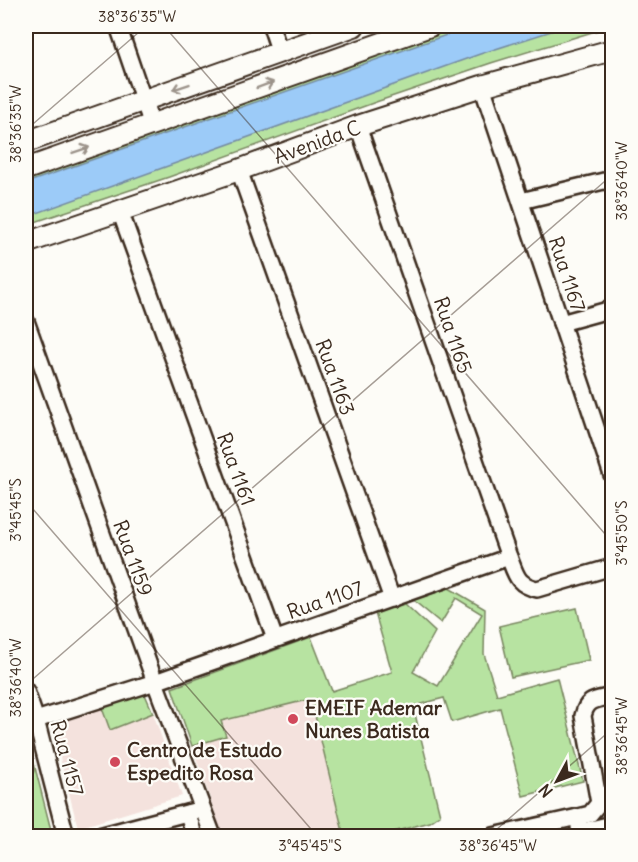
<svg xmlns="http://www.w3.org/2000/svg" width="638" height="862" viewBox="0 0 638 862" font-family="Delius,sans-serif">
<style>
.built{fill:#f4e2dd}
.green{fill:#b7e3a1;stroke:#798660;stroke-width:1.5}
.water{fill:#9ccbf8;stroke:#758ba1;stroke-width:1.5}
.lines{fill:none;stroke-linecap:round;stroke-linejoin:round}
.minor-casing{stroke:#3b2a1e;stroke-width:20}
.tertiary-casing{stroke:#3b2a1e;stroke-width:24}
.minor{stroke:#fdfcf7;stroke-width:15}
.tertiary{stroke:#fdfcf7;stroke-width:20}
.oneway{stroke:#9c938a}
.ticks{fill:none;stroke:#3b2a1e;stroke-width:1.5;stroke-opacity:0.45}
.poi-dot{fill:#d1495b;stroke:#fdfcf7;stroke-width:2}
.labels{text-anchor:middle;stroke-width:4.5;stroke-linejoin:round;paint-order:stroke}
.street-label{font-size:20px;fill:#3b2a1e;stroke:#fdfcf7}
.poi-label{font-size:20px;font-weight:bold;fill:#3b2a1e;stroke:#fdfcf7;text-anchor:start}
.neatline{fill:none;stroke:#3b2a1e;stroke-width:2}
.ticks-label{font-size:15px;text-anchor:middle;fill:#3b2a1e}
</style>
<rect width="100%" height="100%" fill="#fdfcf7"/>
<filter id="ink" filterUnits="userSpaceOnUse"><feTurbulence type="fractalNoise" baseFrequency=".0167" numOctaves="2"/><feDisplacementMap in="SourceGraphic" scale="12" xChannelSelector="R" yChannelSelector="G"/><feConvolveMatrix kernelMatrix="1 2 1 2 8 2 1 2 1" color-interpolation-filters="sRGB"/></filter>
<g filter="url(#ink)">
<!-- built -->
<g class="built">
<polygon points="311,637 332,691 392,672 430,822 378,836 223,836 172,688"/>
<polygon points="144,692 153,713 182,796 78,828 52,726"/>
</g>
<!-- green -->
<g class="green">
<polygon points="417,26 612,26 491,63 376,102 169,177 26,225 26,163"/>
<polygon points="449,588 485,609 484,654 497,695 557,678 583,781 523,796 500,708 452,722 444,698 413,706 440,815 430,822 378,836 344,836 311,699 221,721 226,736 192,746 172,688 311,637 332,691 392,672 375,613 404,603 435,632 413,672 438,686 482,614 456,598 441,623 413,600"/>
<polygon points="577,608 589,660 511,677 499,626"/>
<polygon points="144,692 153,713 110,730 102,708"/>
<polygon points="26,732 52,834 45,836 26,836"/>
</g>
<!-- water -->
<polygon class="water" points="472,26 567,26 480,54 26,217 26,183"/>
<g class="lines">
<!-- minor casing -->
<g class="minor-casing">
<g id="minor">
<polyline points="118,26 152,125"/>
<polyline points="271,26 280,53"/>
<polyline points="482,86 612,475"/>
<polyline points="358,126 509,557"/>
<polyline points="239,170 392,599"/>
<polyline points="521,201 612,179"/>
<polyline points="120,211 275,639"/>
<polyline points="26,321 155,682 213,836"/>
<polyline points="561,323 612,309"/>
<polyline points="26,691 36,720 66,836"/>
<path d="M36,720L155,682L509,557C516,575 517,585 537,589L612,567"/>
<polyline points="188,813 194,836"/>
<polyline points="579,832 612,824"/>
<polyline points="99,836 202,809"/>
<polyline points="493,836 578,817"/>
<path d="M580,836L578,817L590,814L599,803L583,716C587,698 597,700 612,696"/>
</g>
</g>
<!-- tertiary casing -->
<g class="tertiary-casing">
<g id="tertiary">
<polyline points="26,142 354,26"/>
<polyline points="26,169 430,26"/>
<polyline points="26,243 239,170 358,126 482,86 612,50"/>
</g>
</g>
<!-- minor -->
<use href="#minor" class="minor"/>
<!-- tertiary -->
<use href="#tertiary" class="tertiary"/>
</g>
<!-- one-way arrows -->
<defs><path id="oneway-shaft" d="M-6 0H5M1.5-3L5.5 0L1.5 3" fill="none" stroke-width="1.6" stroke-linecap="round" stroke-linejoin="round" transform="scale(1.5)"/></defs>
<g class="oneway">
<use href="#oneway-shaft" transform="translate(265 85) rotate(-20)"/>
<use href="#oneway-shaft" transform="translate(181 87) rotate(161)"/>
<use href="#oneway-shaft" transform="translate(81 150) rotate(-19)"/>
</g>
</g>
<!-- ticks -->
<path class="ticks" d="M164,26L612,542M26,130L146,26M26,501L317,836M26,685L612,175M489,836L612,729"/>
<!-- markers -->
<g class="poi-dot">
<circle cx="293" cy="719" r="6"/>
<circle cx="115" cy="762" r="6"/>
</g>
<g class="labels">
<!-- street labels -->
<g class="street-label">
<text transform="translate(317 142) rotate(-20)" y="7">Avenida C</text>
<text transform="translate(567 274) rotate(72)" y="7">Rua 1167</text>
<text transform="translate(453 335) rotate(71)" y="7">Rua 1165</text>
<text transform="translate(335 377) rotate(70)" y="7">Rua 1163</text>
<text transform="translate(236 469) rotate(70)" y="7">Rua 1161</text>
<text transform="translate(133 558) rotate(70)" y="7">Rua 1159</text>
<text transform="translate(325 600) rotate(-19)" y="7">Rua 1107</text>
<text transform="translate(67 758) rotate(75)" y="7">Rua 1157</text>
</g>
<!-- poi labels -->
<g class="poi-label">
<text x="305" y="715">EMEIF Ademar<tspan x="305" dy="23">Nunes Batista</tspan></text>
<text x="127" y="757">Centro de Estudo<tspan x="127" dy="23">Espedito Rosa</tspan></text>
</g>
</g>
<!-- margin -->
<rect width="638" height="862" fill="none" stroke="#fdfcf7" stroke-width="66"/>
<!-- north arrow -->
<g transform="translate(557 781) rotate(229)" stroke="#fdfcf7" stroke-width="4.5" paint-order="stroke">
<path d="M0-4.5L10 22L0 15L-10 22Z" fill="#3b2a1e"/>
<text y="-9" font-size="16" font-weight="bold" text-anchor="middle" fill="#3b2a1e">N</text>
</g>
<rect x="33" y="33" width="572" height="796" class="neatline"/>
<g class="ticks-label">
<text x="137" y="22">38°36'35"W</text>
<text transform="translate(16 124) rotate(-90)" y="5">38°36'35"W</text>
<text transform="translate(622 181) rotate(-90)" y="5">38°36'40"W</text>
<text transform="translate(16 510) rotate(-90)" y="5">3°45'45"S</text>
<text transform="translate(622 533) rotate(-90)" y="5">3°45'50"S</text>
<text transform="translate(16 678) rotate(-90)" y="5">38°36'40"W</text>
<text transform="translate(622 736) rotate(-90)" y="5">38°36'45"W</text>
<text x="310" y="851">3°45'45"S</text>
<text x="498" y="851">38°36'45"W</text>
</g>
</svg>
